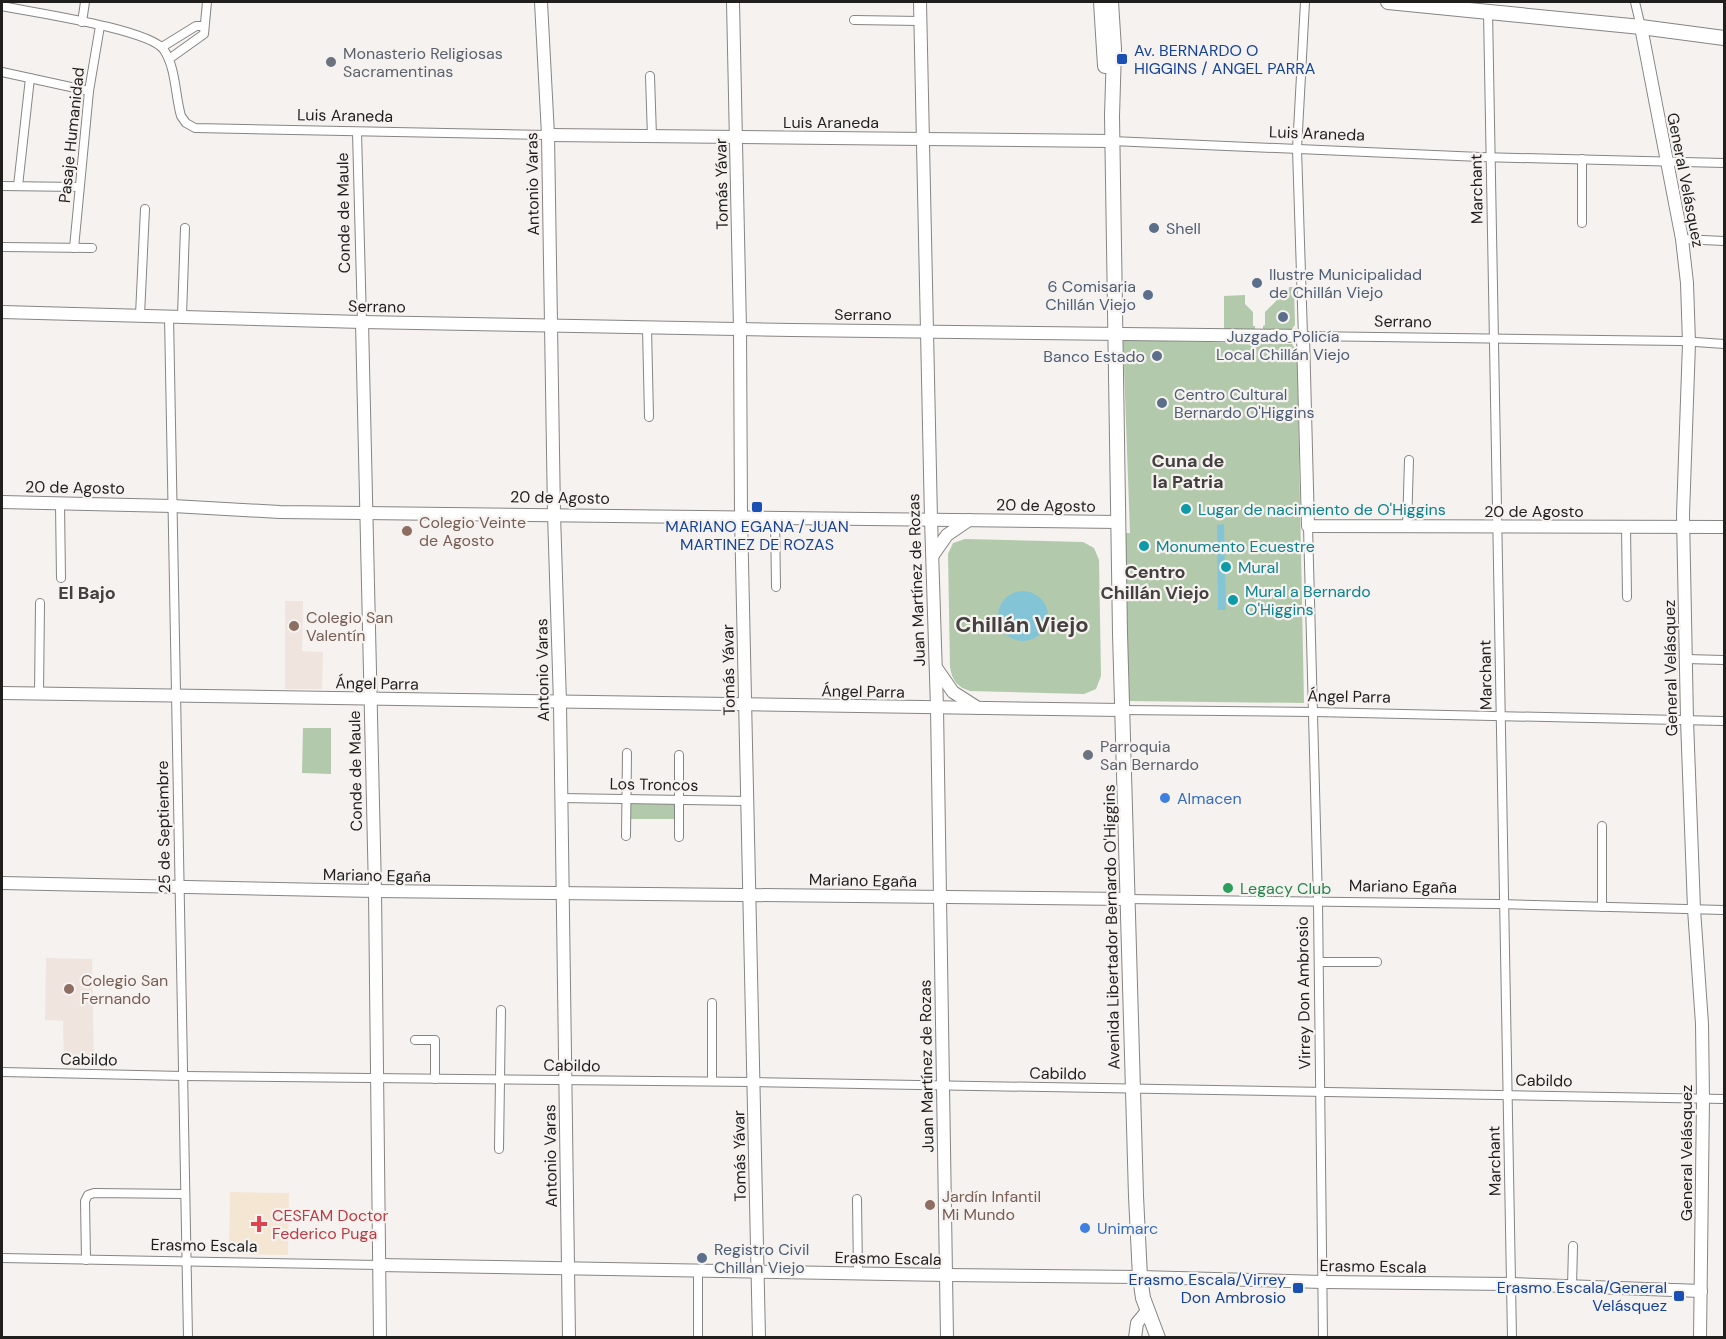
<svg xmlns="http://www.w3.org/2000/svg" width="1726" height="1339" viewBox="0 0 1726 1339" font-family="'DM Sans',sans-serif">
<style>
.built{fill:#efe5de}
.medical{fill:#f4e6d3}
.green{fill:#b3c9ab}
.water{fill:#83c5d6}
.lines{fill:none;stroke-linecap:round;stroke-linejoin:round}
.street-casing{stroke:#878583;stroke-width:10}
.secondary-casing{stroke:#878583;stroke-width:14}
.primary-casing{stroke:#878583;stroke-width:16}
.street{stroke:#fff;stroke-width:8}
.secondary{stroke:#fff;stroke-width:12}
.primary{stroke:#fff;stroke-width:14}
.transit-dot{fill:#1a4fb4;stroke:#f5f2f0;stroke-width:2}
.worship-dot{fill:#6b7280;stroke:#f5f2f0;stroke-width:2}
.service-dot{fill:#5c6f8a;stroke:#f5f2f0;stroke-width:2}
.culture-dot{fill:#0f9aa8;stroke:#f5f2f0;stroke-width:2}
.education-dot{fill:#8d6e63;stroke:#f5f2f0;stroke-width:2}
.shop-dot{fill:#3f7fe0;stroke:#f5f2f0;stroke-width:2}
.leisure-dot{fill:#2e9e5b;stroke:#f5f2f0;stroke-width:2}
.health-dot{fill:#e0444e;stroke:#f5f2f0;stroke-width:2}
.labels{text-anchor:middle;stroke-width:4.5;stroke-linejoin:round;paint-order:stroke}
.transit-label{font-size:16px;fill:#164399;stroke:#f5f2f0;text-anchor:end}
.worship-label{font-size:16px;fill:#5b616d;stroke:#f5f2f0;text-anchor:start}
.street-label{font-size:16px;fill:#201f1e;stroke:#f5f2f0}
.service-label{font-size:16px;fill:#4e5e75;stroke:#f5f2f0;text-anchor:start}
.culture-label{font-size:16px;fill:#0d838f;stroke:#f5f2f0;text-anchor:start}
.education-label{font-size:16px;fill:#785e54;stroke:#f5f2f0;text-anchor:start}
.shop-label{font-size:16px;fill:#366cbe;stroke:#f5f2f0;text-anchor:start}
.leisure-label{font-size:16px;fill:#27864d;stroke:#f5f2f0;text-anchor:start}
.health-label{font-size:16px;fill:#be3a42;stroke:#f5f2f0;text-anchor:start}
.neighbourhood-label{font-size:18px;font-weight:bold;fill:#43403f;stroke:#f5f2f0}
.district-label{font-size:22px;font-weight:bold;fill:#43403f;stroke:#f5f2f0}
</style>
<rect width="100%" height="100%" fill="#f5f2f0"/>
<!-- built -->
<g class="built">
<polygon points="285,601 303,601 302,651 323,652 322,689 285,689"/>
<polygon points="46,958 92,959 94,1064 64,1064 63,1021 45,1020"/>
</g>
<!-- medical -->
<polygon class="medical" points="230,1192 289,1193 288,1255 229,1254"/>
<!-- green -->
<g class="green">
<polygon points="1289,287 1294,287 1295,325 1289,332 1263,331 1263,326 1265,325 1265,312 1276,301 1276,295 1288,295"/>
<polygon points="1245,295 1245,304 1253,312 1253,326 1255,326 1255,331 1224,330 1224,296"/>
<polygon points="1123,340 1292,344 1297,351 1304,703 1127,701 1123,533 1130,533"/>
<path d="M965,539L1083,542L1094,548L1099,560L1101,676L1096,689L1084,694L970,691C957,687 952,680 950,667L948,554L953,543Z"/>
<polygon points="303,728 331,728 331,774 302,773"/>
<polygon points="630,804 675,804 676,819 630,819"/>
</g>
<!-- water -->
<g class="water">
<polygon points="1224,524 1226,610 1218,610 1217,525"/>
<circle cx="1023" cy="616" r="25"/>
</g>
<g class="lines">
<!-- street casing -->
<g class="street-casing">
<g id="street">
<polyline points="1305,2 1297,149 1303,336 1681,341 1724,344"/>
<polyline points="1635,2 1641,27"/>
<path d="M2,6C30,12 150,29 164,50C176,68 175,95 181,116L186,123L195,128L548,135"/>
<polyline points="1488,11 1512,1338"/>
<polyline points="854,20 920,21"/>
<polyline points="82,22 85,2"/>
<polyline points="162,47 196,26 204,26"/>
<polyline points="169,59 204,34 207,2"/>
<polyline points="2,72 89,91"/>
<polyline points="650,76 652,137"/>
<polyline points="357,132 362,322"/>
<polyline points="1112,141 1480,157 1724,163"/>
<polyline points="2,186 79,187"/>
<polyline points="18,186 30,78"/>
<polyline points="1582,223 1582,159"/>
<polyline points="1682,239 1724,241"/>
<polyline points="2,247 92,248"/>
<polyline points="74,248 89,91 100,26"/>
<polyline points="140,315 145,209"/>
<polyline points="169,316 188,1338"/>
<polyline points="182,316 185,228"/>
<polyline points="647,328 649,417"/>
<polyline points="60,504 61,578"/>
<polyline points="775,517 776,587"/>
<polyline points="1308,526 1318,902 1323,1338"/>
<polyline points="1407,527 1409,460"/>
<polyline points="1626,527 1627,597"/>
<polyline points="1686,659 1724,660"/>
<polyline points="39,694 40,603"/>
<polyline points="1122,710 1314,712 1724,721"/>
<polyline points="561,798 747,801"/>
<polyline points="626,836 627,753"/>
<polyline points="679,837 679,755"/>
<polyline points="1126,899 1498,904 1724,910"/>
<polyline points="1602,907 1602,826"/>
<polyline points="1319,962 1377,962"/>
<polyline points="415,1040 435,1040 435,1079"/>
<polyline points="2,1072 183,1076 753,1082 1724,1099"/>
<polyline points="712,1081 712,1003"/>
<polyline points="499,1149 501,1010"/>
<polyline points="857,1199 858,1274"/>
<polyline points="2,1258 379,1265"/>
<polyline points="86,1260 85,1201 88,1195 94,1193 185,1194"/>
<polyline points="1572,1287 1573,1246"/>
<polyline points="698,1335 698,1271"/>
</g>
</g>
<!-- secondary casing -->
<g class="secondary-casing">
<g id="secondary">
<polyline points="541,2 548,135 554,514 560,703 569,1338"/>
<polyline points="733,2 740,329 741,516 759,1338"/>
<polyline points="920,2 931,519 937,708 947,1338"/>
<polyline points="1641,27 1682,239 1687,283 1689,343 1683,515 1687,720 1694,909 1702,1024 1703,1099 1700,1338"/>
<polyline points="548,135 1112,141"/>
<polyline points="2,312 362,322 792,330 1303,336 1308,526 1724,527"/>
<polyline points="362,322 375,891 380,1338"/>
<polyline points="2,502 173,506 280,512 1119,522"/>
<polyline points="933,555 947,535 969,520"/>
<polyline points="937,669 953,692 978,708"/>
<polyline points="2,693 1122,710"/>
<polyline points="2,883 375,891 1126,899"/>
<polyline points="379,1265 946,1275 1140,1277 1323,1282 1511,1284 1701,1291"/>
<polyline points="1135,1338 1137,1323 1147,1311"/>
</g>
</g>
<!-- primary casing -->
<g class="primary-casing">
<g id="primary">
<polyline points="1101,2 1105,66"/>
<polyline points="1111,2 1114,49 1112,116 1120,633 1136,1196 1140,1277 1143,1298 1158,1338"/>
<polyline points="1388,2 1641,27 1724,38"/>
</g>
</g>
<!-- street -->
<use href="#street" class="street"/>
<!-- secondary -->
<use href="#secondary" class="secondary"/>
<!-- primary -->
<use href="#primary" class="primary"/>
</g>
<!-- markers -->
<g class="transit-dot">
<rect x="1116" y="53" width="12" height="12" rx="3"/>
<rect x="751" y="501" width="12" height="12" rx="3"/>
<rect x="1292" y="1282" width="12" height="12" rx="3"/>
<rect x="1673" y="1290" width="12" height="12" rx="3"/>
</g>
<g class="worship-dot">
<circle cx="331" cy="62" r="6"/>
<circle cx="1088" cy="755" r="6"/>
</g>
<g class="service-dot">
<circle cx="1154" cy="228" r="6"/>
<circle cx="1257" cy="283" r="6"/>
<circle cx="1148" cy="295" r="6"/>
<circle cx="1283" cy="317" r="6"/>
<circle cx="1157" cy="356" r="6"/>
<circle cx="1162" cy="403" r="6"/>
<circle cx="702" cy="1258" r="6"/>
</g>
<g class="culture-dot">
<circle cx="1186" cy="509" r="6"/>
<circle cx="1144" cy="546" r="6"/>
<circle cx="1226" cy="567" r="6"/>
<circle cx="1233" cy="600" r="6"/>
</g>
<g class="education-dot">
<circle cx="407" cy="531" r="6"/>
<circle cx="294" cy="626" r="6"/>
<circle cx="69" cy="989" r="6"/>
<circle cx="930" cy="1205" r="6"/>
</g>
<g class="shop-dot">
<circle cx="1165" cy="798" r="6"/>
<circle cx="1085" cy="1228" r="6"/>
</g>
<circle class="leisure-dot" cx="1228" cy="888" r="6"/>
<path class="health-dot" d="M256 1215h6v6h6v6h-6v6h-6v-6h-6v-6h6z"/>
<g class="labels">
<!-- transit labels -->
<g class="transit-label">
<text x="1134" y="56" text-anchor="start">Av. BERNARDO O<tspan x="1134" dy="18">HIGGINS / ANGEL PARRA</tspan></text>
<text x="757" y="532" text-anchor="middle">MARIANO EGANA / JUAN<tspan x="757" dy="18">MARTINEZ DE ROZAS</tspan></text>
<text x="1286" y="1285">Erasmo Escala/Virrey<tspan x="1286" dy="18">Don Ambrosio</tspan></text>
<text x="1667" y="1293">Erasmo Escala/General<tspan x="1667" dy="18">Velásquez</tspan></text>
</g>
<!-- worship labels -->
<g class="worship-label">
<text x="343" y="59">Monasterio Religiosas<tspan x="343" dy="18">Sacramentinas</tspan></text>
<text x="1100" y="752">Parroquia<tspan x="1100" dy="18">San Bernardo</tspan></text>
</g>
<!-- street labels -->
<g class="street-label">
<text transform="translate(345 115) rotate(1)" y="6">Luis Araneda</text>
<text x="831" y="128">Luis Araneda</text>
<text transform="translate(1317 133) rotate(2)" y="6">Luis Araneda</text>
<text transform="translate(71 135) rotate(-84)" y="6">Pasaje Humanidad</text>
<text transform="translate(1686 180) rotate(79)" y="6">General Velásquez</text>
<text transform="translate(532 184) rotate(-91)" y="6">Antonio Varas</text>
<text transform="translate(721 184) rotate(-91)" y="6">Tomás Yávar</text>
<text transform="translate(1476 189) rotate(-91)" y="6">Marchant</text>
<text transform="translate(343 213) rotate(-91)" y="6">Conde de Maule</text>
<text transform="translate(377 306) rotate(1)" y="6">Serrano</text>
<text x="863" y="320">Serrano</text>
<text transform="translate(1403 321) rotate(1)" y="6">Serrano</text>
<text transform="translate(75 487) rotate(1)" y="6">20 de Agosto</text>
<text transform="translate(560 497) rotate(1)" y="6">20 de Agosto</text>
<text transform="translate(1046 505) rotate(1)" y="6">20 de Agosto</text>
<text x="1534" y="517">20 de Agosto</text>
<text transform="translate(916 580) rotate(-92)" y="6">Juan Martínez de Rozas</text>
<text transform="translate(1670 668) rotate(-91)" y="6">General Velásquez</text>
<text transform="translate(542 670) rotate(-91)" y="6">Antonio Varas</text>
<text transform="translate(728 670) rotate(-91)" y="6">Tomás Yávar</text>
<text transform="translate(1485 675) rotate(-91)" y="6">Marchant</text>
<text transform="translate(377 683) rotate(1)" y="6">Ángel Parra</text>
<text transform="translate(863 691) rotate(1)" y="6">Ángel Parra</text>
<text transform="translate(1349 696) rotate(1)" y="6">Ángel Parra</text>
<text transform="translate(355 771) rotate(-91)" y="6">Conde de Maule</text>
<text transform="translate(654 784) rotate(1)" y="6">Los Troncos</text>
<text transform="translate(163 827) rotate(-91)" y="6">25 de Septiembre</text>
<text transform="translate(377 875) rotate(1)" y="6">Mariano Egaña</text>
<text transform="translate(863 880) rotate(1)" y="6">Mariano Egaña</text>
<text transform="translate(1403 886) rotate(1)" y="6">Mariano Egaña</text>
<text transform="translate(1111 927) rotate(-91)" y="6">Avenida Libertador Bernardo O'Higgins</text>
<text transform="translate(1303 993) rotate(-91)" y="6">Virrey Don Ambrosio</text>
<text transform="translate(89 1059) rotate(1)" y="6">Cabildo</text>
<text transform="translate(572 1065) rotate(1)" y="6">Cabildo</text>
<text transform="translate(926 1066) rotate(-91)" y="6">Juan Martínez de Rozas</text>
<text transform="translate(1058 1073) rotate(1)" y="6">Cabildo</text>
<text transform="translate(1544 1080) rotate(1)" y="6">Cabildo</text>
<text transform="translate(1686 1153) rotate(-90)" y="6">General Velásquez</text>
<text transform="translate(550 1156) rotate(-91)" y="6">Antonio Varas</text>
<text transform="translate(739 1156) rotate(-91)" y="6">Tomás Yávar</text>
<text transform="translate(1494 1161) rotate(-91)" y="6">Marchant</text>
<text transform="translate(204 1245) rotate(1)" y="6">Erasmo Escala</text>
<text transform="translate(888 1258) rotate(1)" y="6">Erasmo Escala</text>
<text transform="translate(1373 1266) rotate(1)" y="6">Erasmo Escala</text>
</g>
<!-- service labels -->
<g class="service-label">
<text x="1166" y="234">Shell</text>
<text x="1269" y="280">Ilustre Municipalidad<tspan x="1269" dy="18">de Chillán Viejo</tspan></text>
<text x="1136" y="292" text-anchor="end">6 Comisaria<tspan x="1136" dy="18">Chillán Viejo</tspan></text>
<text x="1283" y="342" text-anchor="middle">Juzgado Policía<tspan x="1283" dy="18">Local Chillán Viejo</tspan></text>
<text x="1145" y="362" text-anchor="end">Banco Estado</text>
<text x="1174" y="400">Centro Cultural<tspan x="1174" dy="18">Bernardo O'Higgins</tspan></text>
<text x="714" y="1255">Registro Civil<tspan x="714" dy="18">Chillan Viejo</tspan></text>
</g>
<!-- culture labels -->
<g class="culture-label">
<text x="1198" y="515">Lugar de nacimiento de O'Higgins</text>
<text x="1156" y="552">Monumento Ecuestre</text>
<text x="1238" y="573">Mural</text>
<text x="1245" y="597">Mural a Bernardo<tspan x="1245" dy="18">O'Higgins</tspan></text>
</g>
<!-- education labels -->
<g class="education-label">
<text x="419" y="528">Colegio Veinte<tspan x="419" dy="18">de Agosto</tspan></text>
<text x="306" y="623">Colegio San<tspan x="306" dy="18">Valentín</tspan></text>
<text x="81" y="986">Colegio San<tspan x="81" dy="18">Fernando</tspan></text>
<text x="942" y="1202">Jardín Infantil<tspan x="942" dy="18">Mi Mundo</tspan></text>
</g>
<!-- shop labels -->
<g class="shop-label">
<text x="1177" y="804">Almacen</text>
<text x="1097" y="1234">Unimarc</text>
</g>
<!-- leisure labels -->
<g class="leisure-label">
<text x="1240" y="894">Legacy Club</text>
</g>
<!-- health labels -->
<g class="health-label">
<text x="272" y="1221">CESFAM Doctor<tspan x="272" dy="18">Federico Puga</tspan></text>
</g>
<!-- neighbourhood labels -->
<g class="neighbourhood-label">
<text x="1188" y="467">Cuna de<tspan x="1188" dy="21">la Patria</tspan></text>
<text x="1155" y="578">Centro<tspan x="1155" dy="21">Chillán Viejo</tspan></text>
<text x="87" y="599">El Bajo</text>
</g>
<!-- district labels -->
<g class="district-label">
<text x="1022" y="632">Chillán Viejo</text>
</g>
</g>
<!-- border -->
<rect width="1726" height="1339" fill="none" stroke="#201f1e" stroke-width="6"/>
</svg>
